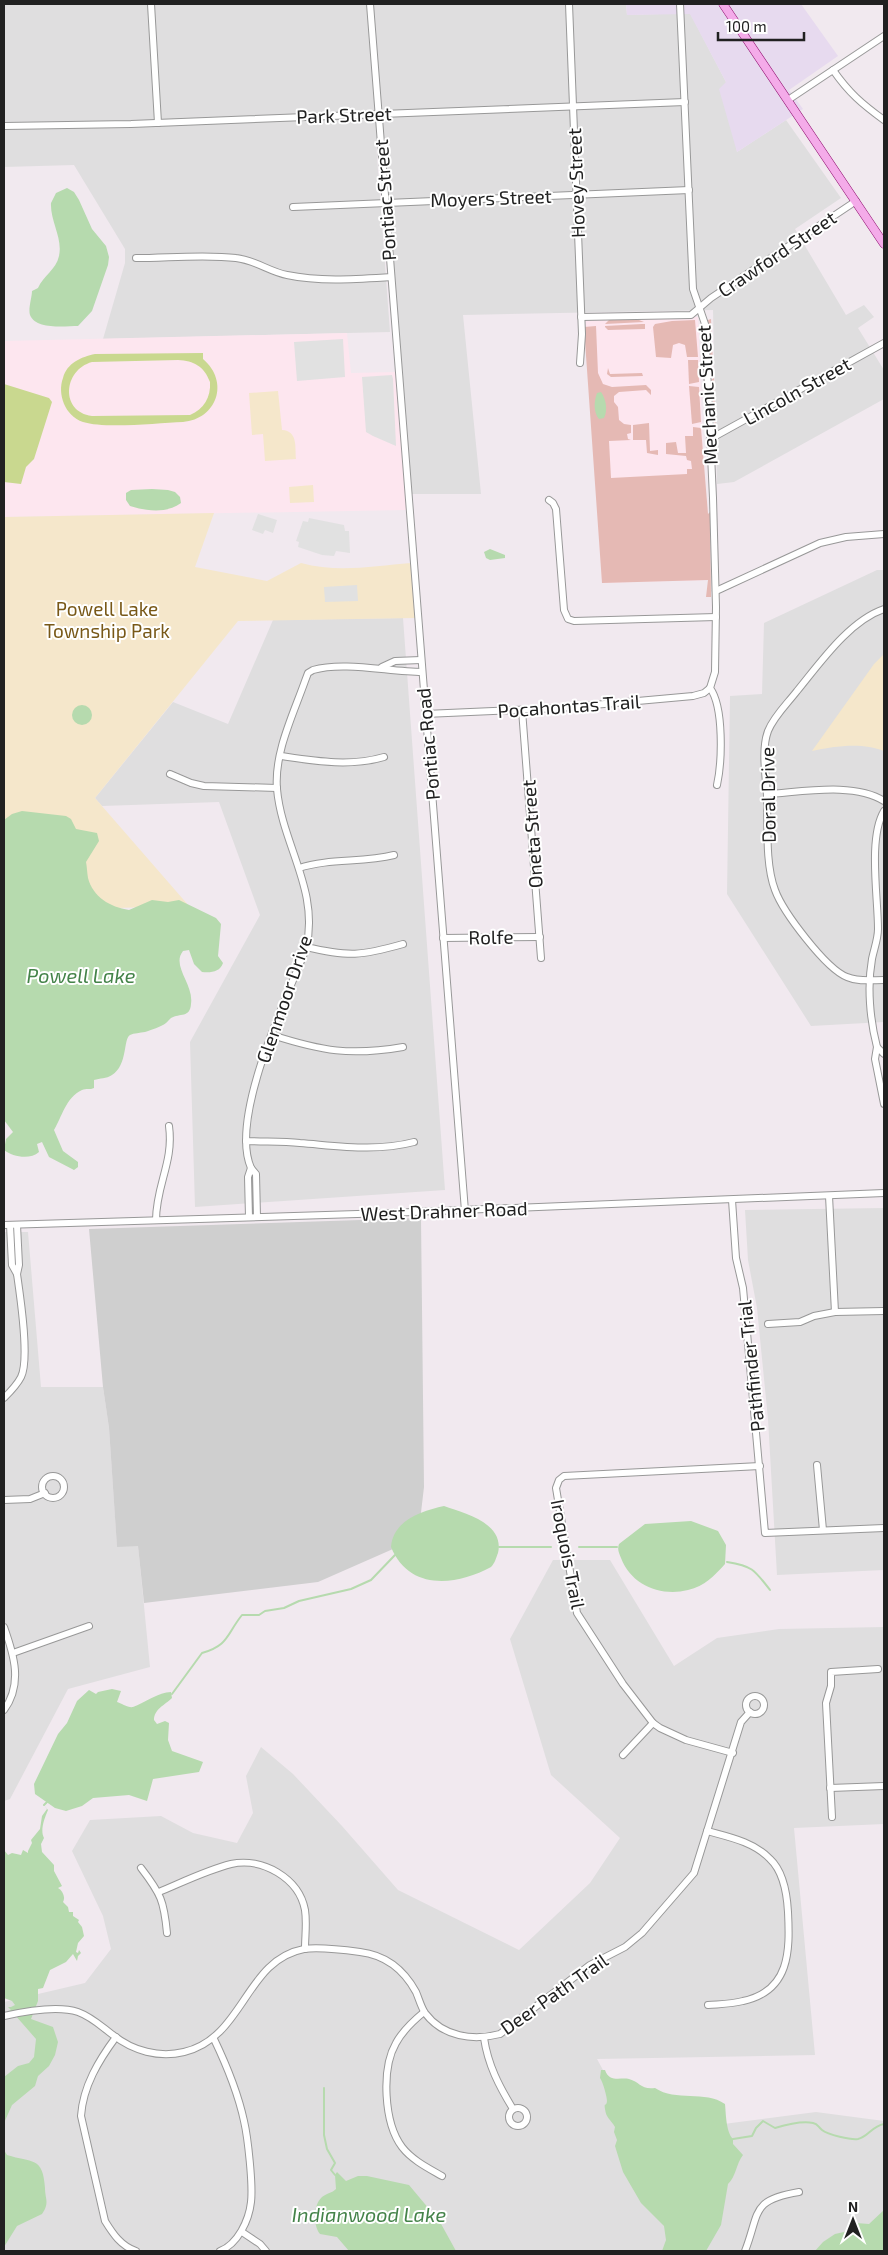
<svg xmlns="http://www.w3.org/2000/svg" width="888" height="2255" viewBox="0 0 888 2255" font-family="'Exo 2',sans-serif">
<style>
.residential{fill:#dfdedf}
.commercial{fill:#e7daef}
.education{fill:#fde6ef}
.religious{fill:#cfcfcf}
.grass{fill:#e5b9b4}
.park{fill:#f5e7cb}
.pitch{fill:#c9d88f;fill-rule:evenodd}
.parking{fill:#e1e1e1}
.water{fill:#b6daae}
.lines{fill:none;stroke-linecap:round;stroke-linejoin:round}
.stream{stroke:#b6daae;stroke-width:2}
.minor-casing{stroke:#989898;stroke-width:8}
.major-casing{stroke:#900e6f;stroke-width:9}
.minor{stroke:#fff;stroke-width:6}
.major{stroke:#f4abe9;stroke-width:8}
.labels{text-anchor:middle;stroke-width:4;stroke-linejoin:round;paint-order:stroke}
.street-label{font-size:19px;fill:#212121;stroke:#fff}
.park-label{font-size:19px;fill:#785817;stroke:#fff}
.water-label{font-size:20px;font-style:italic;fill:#448349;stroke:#fff}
</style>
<rect width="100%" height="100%" fill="#f1e9ef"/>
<!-- residential -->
<g class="residential">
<polygon points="4,4 626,4 627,15 690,13 726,82 737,152 786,120 841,198 795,229 846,315 864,305 874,317 858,328 884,370 884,399 734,482 717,484 713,310 463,315 481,494 410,494 391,277 376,143 390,332 103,339 125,263 125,249 74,165 4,167"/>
<polygon points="877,570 884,570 884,1022 811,1026 727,894 730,696 762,694 764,623"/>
<polygon points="403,618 445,1190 195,1207 190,1042 260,915 219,802 102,806 95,798 173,702 228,724 273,620"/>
<polygon points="884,1208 884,1570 777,1575 768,1419 757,1308 748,1260 745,1210"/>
<polygon points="4,1232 28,1232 41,1387 103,1387 109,1428 117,1546 138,1545 150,1667 68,1689 10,1799 4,1801"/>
<polygon points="553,1560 610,1560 674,1666 717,1638 779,1629 884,1627 884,1824 794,1828 815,2055 597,2059 621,2103 701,2127 816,2112 884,2121 884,2251 4,2251 4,2002 85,1983 111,1949 103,1916 72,1851 90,1820 161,1816 193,1833 237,1843 253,1813 246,1776 261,1747 293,1774 342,1826 398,1890 519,1950 590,1883 620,1838 551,1775 510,1639"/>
</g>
<!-- commercial -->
<polygon class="commercial" points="626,4 801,4 838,56 789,90 803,109 737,152 719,89 726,82 690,14 627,15"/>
<!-- education -->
<g class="education">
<polygon points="698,317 708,580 602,583 585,318"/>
<polygon points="347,333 351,373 396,372 407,510 4,517 4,341"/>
</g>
<!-- religious -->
<polygon class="religious" points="421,1218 424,1487 418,1538 318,1582 144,1603 138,1546 117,1547 109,1428 103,1387 89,1229"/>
<!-- grass -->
<g class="grass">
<polygon points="711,319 713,366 710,366 708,320"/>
<polygon points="609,320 639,320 644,322 605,324"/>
<polygon points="695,320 698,357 687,357 685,345 679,343 673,345 671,358 656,357 653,327 655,324 672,321"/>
<polygon points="642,324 645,324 645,329 608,330 605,327 605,326"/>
<polygon points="596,326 598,373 603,384 612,387 646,385 651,390 651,395 646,390 619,392 614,396 614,402 618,407 619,420 624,424 631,425 631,433 627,434 628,439 631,440 609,441 611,478 687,474 687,469 692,469 691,461 687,460 686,456 666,454 666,443 676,442 678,453 686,453 685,436 693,436 693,427 701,428 708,514 710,512 711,597 706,597 708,580 602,583 584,327"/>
<polygon points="688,360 698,360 699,382 689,384"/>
<polygon points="608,368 610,374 642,373 643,376 611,377 607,374"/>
<polygon points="714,378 716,428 715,429 711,380"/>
<polygon points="689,386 699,387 701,422 692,424"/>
<polygon points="649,423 650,451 658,450 658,455 647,453 646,440 633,440 633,425"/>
</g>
<!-- park -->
<g class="park">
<path d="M278,391L282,430C298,431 295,447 296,459L265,461L263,434L252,435L249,393Z"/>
<polygon points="313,485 314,502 290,503 289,487"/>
<path d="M214,513L195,567L267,581L301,563C337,573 374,566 411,563L415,618L238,621L95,798L189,906L4,911V517Z"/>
<path d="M884,654V751C863,742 834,746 812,751L874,664Z"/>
</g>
<!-- pitch -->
<g class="pitch">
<path d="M203,353V359C230,382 217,419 183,422C158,423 105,429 83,422C65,416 57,394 63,378C67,363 81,357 95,354ZM178,360C194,361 204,366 210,382C211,397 204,409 190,415L92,416C60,412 63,370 92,362Z"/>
<polygon points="4,384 49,398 52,402 34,459 26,467 21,484 4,482"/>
</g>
<!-- parking -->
<g class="parking">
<polygon points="343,339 345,377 297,381 294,342"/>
<polygon points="392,375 393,379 396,446 373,436 366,432 362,377"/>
<polygon points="258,514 277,520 273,533 265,530 263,534 252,530"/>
<polygon points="309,518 344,525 345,531 349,531 350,553 336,551 334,556 322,555 298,547 299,542 296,541 303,521 308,522"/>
<polygon points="357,585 358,601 325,602 324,587"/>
</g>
<!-- water -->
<g class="water">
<path d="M67,188L74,192L79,200L92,229L106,246L109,257L108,265L92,311L78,326C65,326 36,330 30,315C28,309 32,297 32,291L38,288C43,276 56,270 59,256C63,238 50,221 51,203L56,193Z"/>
<path d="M601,392C606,399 608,410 604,418L599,419C593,412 594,401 597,393Z"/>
<path d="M152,489L168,490L175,492L180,497L181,503C165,514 147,511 130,506L126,500V493L131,490Z"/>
<polygon points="490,549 505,555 505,558 490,560 486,558 484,552"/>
<circle cx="82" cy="715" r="10"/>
<path d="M22,811L66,816L71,819L76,829L97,833L99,841L86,862C87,867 87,872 88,878C93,897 110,907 129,910L152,900L168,902L179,900L216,918L221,924L218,956L223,963C220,972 211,973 202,972L194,964L189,950L183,951C171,966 194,984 191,1004C190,1018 180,1013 171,1018C170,1019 167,1022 166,1023C161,1027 151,1030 145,1032C140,1033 134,1033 130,1035C123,1039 128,1065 112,1075C106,1079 100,1078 94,1080V1088C90,1090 86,1088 82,1090C66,1097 62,1117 54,1130L63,1151L78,1162V1167L74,1170L49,1157L42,1142L37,1144L39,1152C30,1160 13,1157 4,1150L6,1139L13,1132L4,1120V820L12,814Z"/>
<path d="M444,1506C464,1513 505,1523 498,1553C496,1558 495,1563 491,1567C456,1586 409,1591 391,1547C393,1520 422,1511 444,1506Z"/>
<path d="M691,1521L718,1531L726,1545L725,1564C714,1576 705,1586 688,1590C661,1597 631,1585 621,1558C619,1553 617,1549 619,1544L645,1524Z"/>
<path d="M112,1689L121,1691L117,1702C121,1703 128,1708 133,1707C144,1703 159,1692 171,1692L172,1698C165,1705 154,1709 154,1720L157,1724L165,1721L169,1723L168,1740L172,1751L203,1762L199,1772L153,1779L147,1801L129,1795L93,1798L82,1806L66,1811L55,1808L35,1794L34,1784L58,1734L67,1723L77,1701L89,1690L96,1694L98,1692Z"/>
<path d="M44,1805L48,1810C44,1819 40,1831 44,1838L41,1844L42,1852L54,1865V1871L62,1886L58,1888C62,1890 66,1897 63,1902L68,1907L69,1912H73V1916L79,1920L78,1922L82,1927L84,1936L78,1943L76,1952L78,1953L79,1950L81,1953L78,1956L77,1961L73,1954L66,1962L50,1970L43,1988L38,1989V2001L31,2019L53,2027L58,2042L55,2055L49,2066L38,2076L35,2086L12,2105L4,2123V2077L18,2066L29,2063L34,2057L36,2039L15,2015L8,2011L11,2010L8,2007H11L15,2005L12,2001L4,1998V1850L8,1855L12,1853L21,1855L23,1850L28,1853V1851L32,1843L31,1840L40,1829L42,1816L47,1809Z"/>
<path d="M601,2070H605C609,2083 621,2077 629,2079C640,2082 641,2090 655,2088C676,2102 705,2090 725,2104C726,2114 726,2132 733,2139V2144L743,2155C736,2164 736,2177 728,2184L721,2225L706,2251H662L666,2240L664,2226L641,2203L623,2172L615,2146L617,2140L614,2132L615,2127C611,2120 606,2118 605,2109C604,2101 606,2108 607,2101C607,2097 603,2082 600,2078Z"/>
<path d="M4,2150L7,2155C32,2163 43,2156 45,2188C45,2199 50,2203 42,2214L17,2226L4,2247Z"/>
<path d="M337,2172L346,2181L358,2176H367L409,2185L440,2222L456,2251H349L337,2237L320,2234C313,2225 313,2205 322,2197C327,2193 332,2193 336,2189L335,2175Z"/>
<polygon points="884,2210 884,2251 815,2251 823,2242 835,2234 844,2232 856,2223 869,2224"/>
</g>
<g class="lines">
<!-- stream -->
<g class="stream">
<polyline points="499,1547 551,1547"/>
<polyline points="579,1547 617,1547"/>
<path d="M727,1562C752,1566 754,1569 770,1590"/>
<path d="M172,1694L202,1653C229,1645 226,1635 242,1615H259L265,1611L284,1608L299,1601L351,1589L371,1580L395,1555"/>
<polyline points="44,1805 47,1802"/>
<polyline points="324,2088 324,2135 327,2149 335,2163 331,2170 335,2175"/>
<path d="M733,2139L752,2136L756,2128L763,2121L775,2128C785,2125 803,2121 813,2123C818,2124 818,2127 822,2130C828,2135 851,2140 858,2139C868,2137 872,2126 884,2124"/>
</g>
<!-- minor casing -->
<g class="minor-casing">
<g id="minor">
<polyline points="151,4 158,123"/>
<polyline points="370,4 465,1211"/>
<polyline points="569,4 582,334 580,363"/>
<path d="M680,4L693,289L705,324L713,498L716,607L715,672L710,688C724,707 722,762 717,785"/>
<path d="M833,70C849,93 862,104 884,120"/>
<polyline points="788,100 884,36"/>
<polyline points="4,126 131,124 685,102"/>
<polyline points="293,207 689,190"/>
<path d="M136,258C167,258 206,254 236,258C255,260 270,272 287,275C320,282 358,279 391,277"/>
<polyline points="581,317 691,315 711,298 856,201"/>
<polyline points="710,439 884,343"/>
<polyline points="549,500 553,503 556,509 564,610 568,619 574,621 716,617"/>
<polyline points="716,591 820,543 846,537 884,534"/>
<path d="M884,609C849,621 820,663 797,691C787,704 774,716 768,731C761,750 766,776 767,796C768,824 765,864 775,890C783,912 826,969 847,977C858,982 872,980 884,980"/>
<polyline points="382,667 395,661 421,660"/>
<polyline points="522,710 541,958"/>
<polyline points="425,714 560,708 693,696 704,693 710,688"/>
<path d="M281,756C315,761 350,767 384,757"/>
<polyline points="170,774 191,783 204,786 277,788"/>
<path d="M767,794C802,792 854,782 884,801"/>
<path d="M299,868C330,858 362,863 394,855"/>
<polyline points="443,938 540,937"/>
<path d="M306,947C349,957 361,956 403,944"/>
<path d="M272,1035C322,1051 350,1056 403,1047"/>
<path d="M877,1047C870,1020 867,987 872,959C874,949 878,939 878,929C878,897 868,838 884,811"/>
<polyline points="884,1054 877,1047 875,1059 884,1104"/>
<path d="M246,1141C264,1142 282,1141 300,1143C339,1146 376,1152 414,1142"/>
<path d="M251,1168C229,1118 286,999 306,949C320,890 282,845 277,789C274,753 293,715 305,681L308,673L313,670C344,661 389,672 422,672"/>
<polyline points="829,1196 835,1312"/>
<polyline points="732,1200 736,1258 743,1288 765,1533 884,1528"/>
<polyline points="249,1217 248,1177 251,1168 256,1174 257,1217"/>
<path d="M156,1220C156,1185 174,1162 169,1126"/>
<polyline points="4,1225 389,1213 884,1193"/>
<polyline points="10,1225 12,1265 17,1274 19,1265 17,1225"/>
<polyline points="768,1324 800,1322 814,1316 835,1312 884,1311"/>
<path d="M4,1398C10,1392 17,1385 21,1377C30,1359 20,1295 17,1274"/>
<polyline points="817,1465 823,1530"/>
<circle cx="53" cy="1487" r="11"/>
<polyline points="4,1500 30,1499 45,1493"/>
<path d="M4,1627C14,1655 23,1684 4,1710"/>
<polyline points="13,1653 89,1626"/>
<circle cx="755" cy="1705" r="9"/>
<polyline points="733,1753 686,1740 660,1728 653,1723 623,1684 577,1613 556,1488 559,1480 564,1476 760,1466"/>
<polyline points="623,1755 653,1723"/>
<polyline points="830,1788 884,1786"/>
<polyline points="832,1817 826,1703 831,1686 831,1672 878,1669"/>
<path d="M707,1831C729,1837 754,1842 770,1859C784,1872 787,1894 788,1912C790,1951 790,1991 743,2001C732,2004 720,2004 708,2005"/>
<path d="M141,1868C161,1894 164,1901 167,1933"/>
<path d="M159,1892C183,1882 207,1870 231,1864C262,1857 299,1878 305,1910C307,1923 305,1936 305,1949"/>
<path d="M424,2012C413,2021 403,2030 396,2043C381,2069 384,2123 402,2147C412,2160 428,2168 442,2176"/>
<path d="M4,2016C26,2011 57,2005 78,2012C92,2017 102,2027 113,2035C133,2051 159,2058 184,2052C244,2038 245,1960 304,1949C318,1947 345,1950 360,1952C385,1955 404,1970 416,1992C419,1999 421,2007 425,2013C443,2037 473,2041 500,2034L590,1965L625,1947L642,1933L694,1873L741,1722L750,1712"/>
<path d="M116,2037C99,2060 83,2086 81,2116L105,2221C113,2234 121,2246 136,2251"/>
<path d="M484,2038C488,2065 499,2086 513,2109"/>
<path d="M214,2039C226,2064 238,2093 244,2121C248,2138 253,2185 251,2202C249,2220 238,2244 220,2251"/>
<circle cx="518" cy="2117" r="9"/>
<polyline points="242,2232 260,2244 266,2251"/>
<path d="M745,2251C760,2213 750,2200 799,2192"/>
</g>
</g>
<!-- major casing -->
<g class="major-casing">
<polyline id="major" points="723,4 884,244"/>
</g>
<!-- minor -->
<use href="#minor" class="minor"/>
<!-- major -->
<use href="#major" class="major"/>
</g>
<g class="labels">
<!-- street labels -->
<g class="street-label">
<text transform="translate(344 115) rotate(-2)" y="7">Park Street</text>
<text transform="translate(576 183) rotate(-92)" y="7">Hovey Street</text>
<text transform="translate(491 198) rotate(-2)" y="7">Moyers Street</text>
<text transform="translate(385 200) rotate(-94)" y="7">Pontiac Street</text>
<text transform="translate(777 254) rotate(-34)" y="7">Crawford Street</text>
<text transform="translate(797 391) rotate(-29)" y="7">Lincoln Street</text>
<text transform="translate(707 395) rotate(-93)" y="7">Mechanic Street</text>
<text transform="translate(569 706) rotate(-4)" y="7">Pocahontas Trail</text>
<text transform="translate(428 744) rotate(-95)" y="7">Pontiac Road</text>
<text transform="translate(768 795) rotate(-91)" y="7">Doral Drive</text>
<text transform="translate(532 834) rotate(-94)" y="7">Oneta Street</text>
<text transform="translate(491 937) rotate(-1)" y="7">Rolfe</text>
<text transform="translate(284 999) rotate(-71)" y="7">Glenmoor Drive</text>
<text transform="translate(444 1211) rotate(-2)" y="7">West Drahner Road</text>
<text transform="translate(751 1366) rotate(-96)" y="7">Pathfinder Trial</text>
<text transform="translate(568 1554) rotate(79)" y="7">Iroquois Trail</text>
<text transform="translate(554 1994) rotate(-35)" y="7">Deer Path Trail</text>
</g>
<!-- park labels -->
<g class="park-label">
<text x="107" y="616">Powell Lake<tspan x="107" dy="22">Township Park</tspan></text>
</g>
<!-- water labels -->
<g class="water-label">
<text x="81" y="983">Powell Lake</text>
<text x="369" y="2222">Indianwood Lake</text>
</g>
</g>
<!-- border -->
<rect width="888" height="2255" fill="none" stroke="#212121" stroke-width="10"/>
<!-- north arrow -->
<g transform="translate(853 2220)" stroke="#ffffff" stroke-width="4" paint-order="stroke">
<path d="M0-4L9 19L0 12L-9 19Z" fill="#212121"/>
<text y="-8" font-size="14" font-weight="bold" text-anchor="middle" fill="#212121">N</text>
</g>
<!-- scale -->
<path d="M718 32v8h86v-8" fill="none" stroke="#212121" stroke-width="2.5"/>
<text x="726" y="32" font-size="15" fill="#212121" stroke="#ffffff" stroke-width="4" paint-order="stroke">100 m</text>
</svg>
